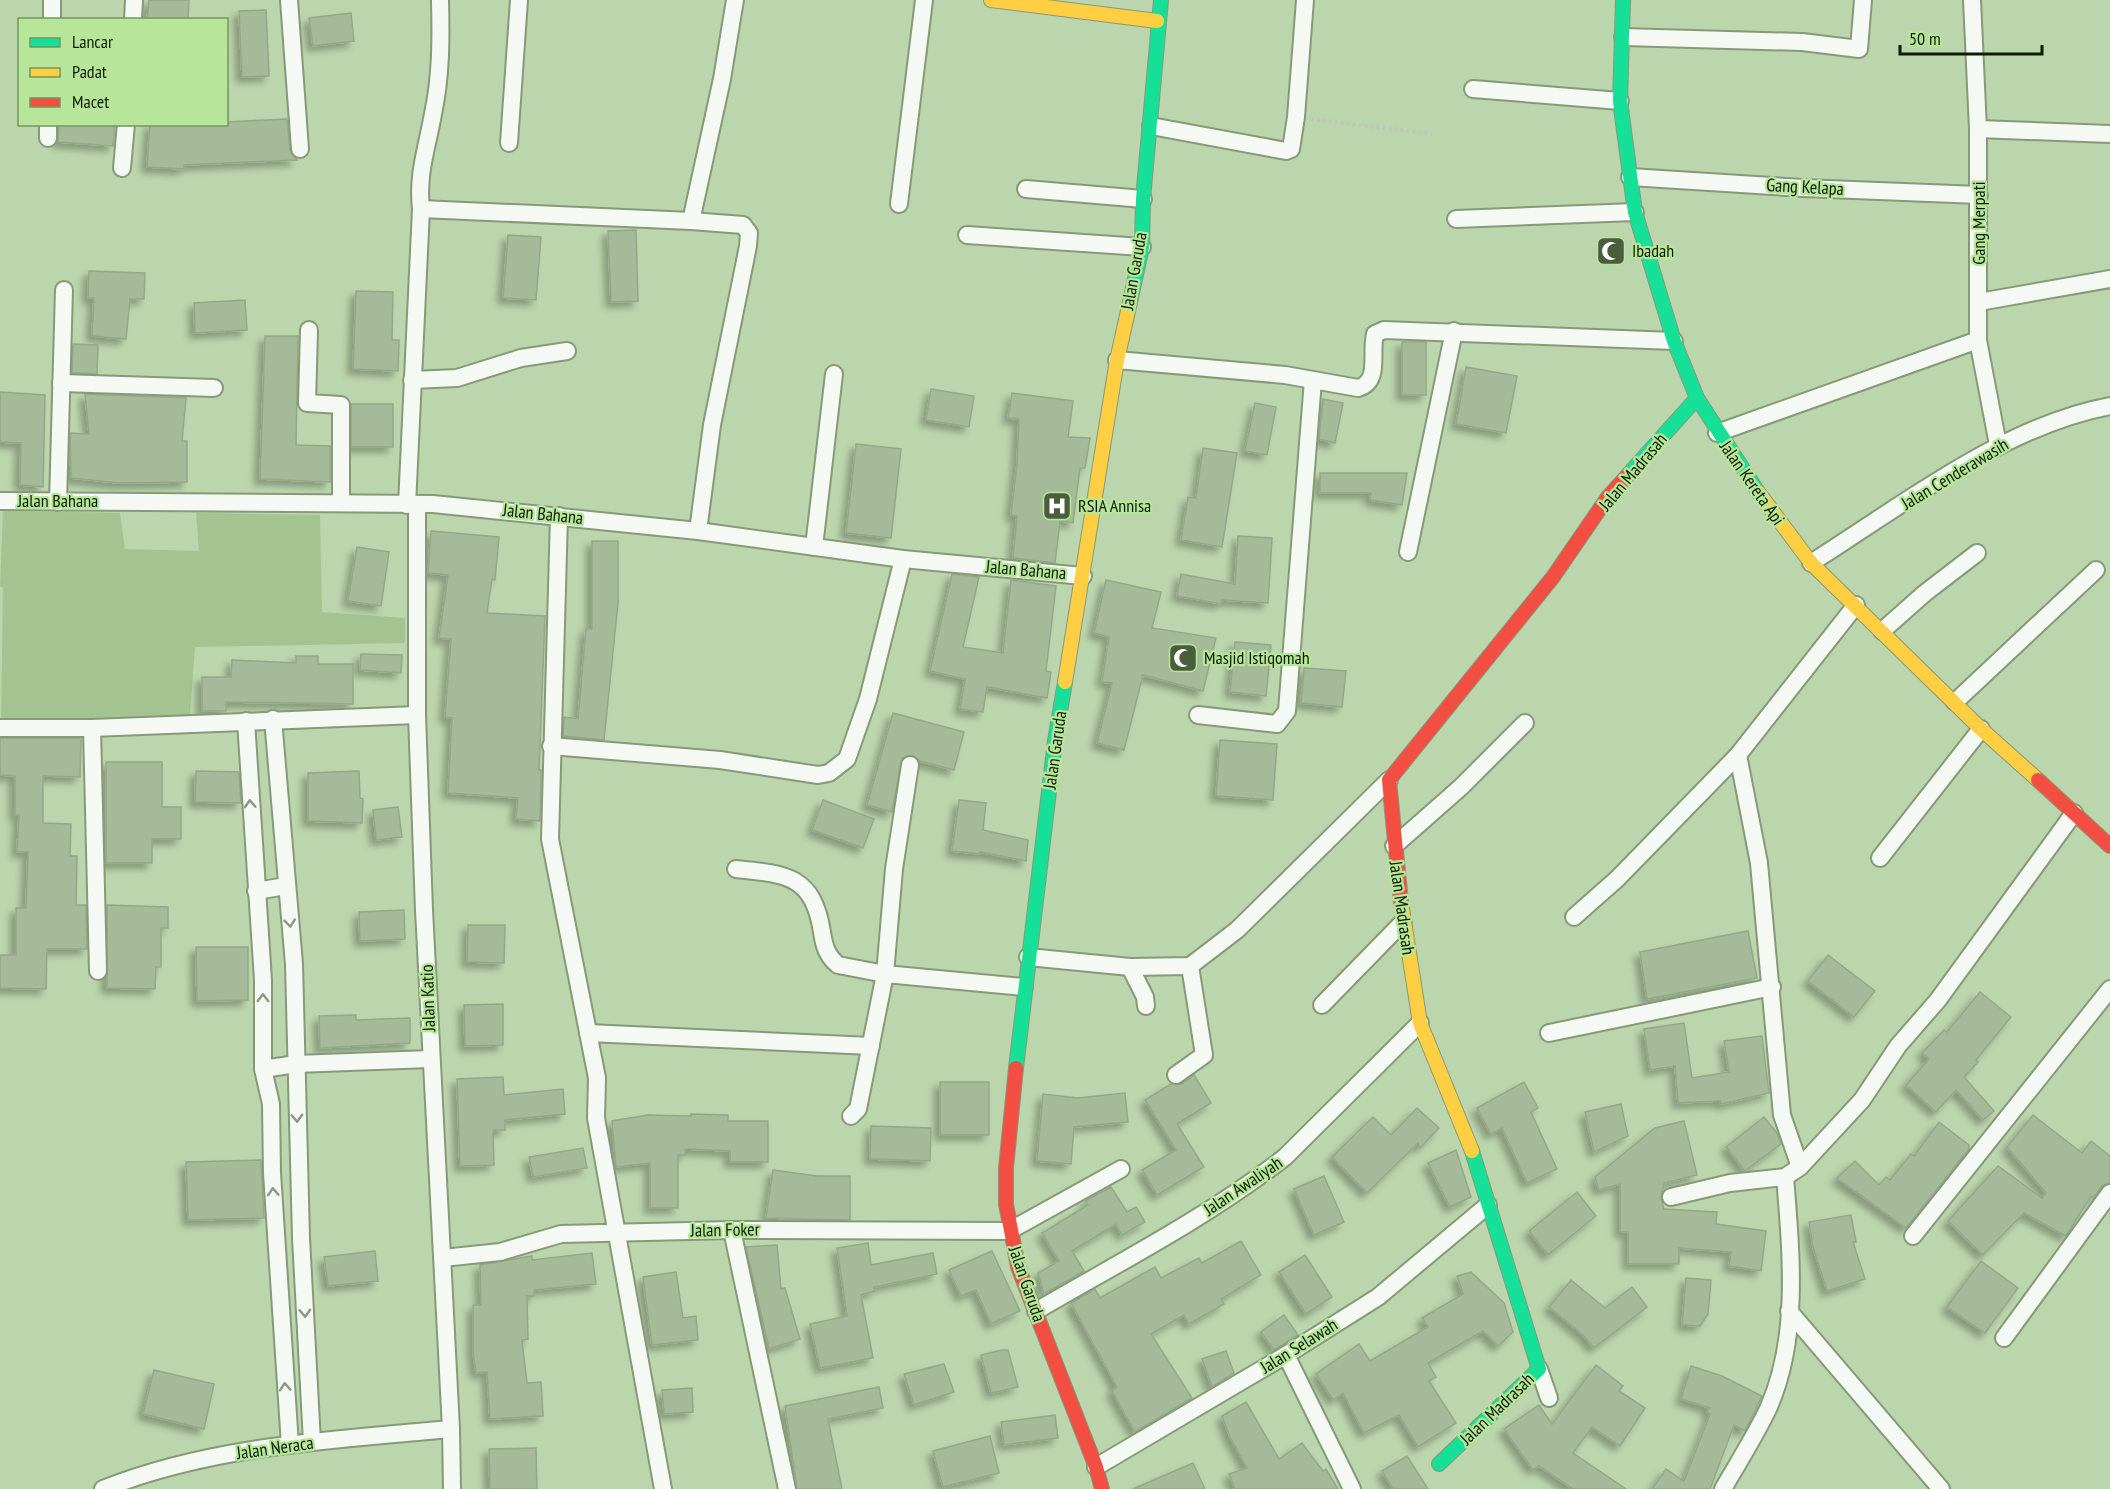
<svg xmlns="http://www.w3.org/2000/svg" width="2110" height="1489" viewBox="0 0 2110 1489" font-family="'PT Sans Narrow',sans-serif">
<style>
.green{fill:#a3c390}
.building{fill:#a4ba98;stroke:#94a888;stroke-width:1.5;filter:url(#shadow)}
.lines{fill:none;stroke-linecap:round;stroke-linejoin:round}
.street-casing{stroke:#869979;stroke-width:20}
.fast-casing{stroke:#869979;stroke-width:16}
.slow-casing{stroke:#869979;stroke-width:16}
.jam-casing{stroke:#869979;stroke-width:16}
.path{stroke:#bec6ba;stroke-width:4;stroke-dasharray:3 3;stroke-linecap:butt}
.street{stroke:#f5f9f3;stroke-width:16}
.fast{stroke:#16e098;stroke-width:14}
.slow{stroke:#ffcf43;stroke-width:14}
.jam{stroke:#f24e42;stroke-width:14}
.oneway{stroke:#8d9687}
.labels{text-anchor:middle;stroke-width:4.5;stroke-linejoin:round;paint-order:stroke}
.street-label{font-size:18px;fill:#0d1d02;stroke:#b7e69b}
.poi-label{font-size:18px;fill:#0d1d02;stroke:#b7e69b;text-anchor:start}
</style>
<defs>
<filter id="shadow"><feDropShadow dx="-5.5" dy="5.5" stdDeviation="3" flood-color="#0004"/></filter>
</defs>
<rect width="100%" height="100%" fill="#bbd5ac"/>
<!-- green -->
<polygon class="green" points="3,511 120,513 125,549 199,551 196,513 320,515 322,612 405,618 405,643 195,647 189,724 1,728 3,587 0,587"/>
<!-- building -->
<g class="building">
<polygon points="149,0 189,0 188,20 147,20"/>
<polygon points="266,10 269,76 242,77 239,11"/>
<polygon points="351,13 354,41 313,46 309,18"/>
<polygon points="287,119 290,150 297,160 184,165 184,169 147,167 150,124 226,124 226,122"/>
<polygon points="59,124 115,124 113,146 58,142"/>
<polygon points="636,230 638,301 611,302 608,231"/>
<polygon points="508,235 541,237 536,300 503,298"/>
<polygon points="89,271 145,273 144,299 130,299 126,339 92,336 94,298 88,298"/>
<polygon points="356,291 393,292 392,340 399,340 398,371 353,369"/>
<polygon points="245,300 247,330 195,333 194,303"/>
<polygon points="265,336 298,336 296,445 330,446 330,482 260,479"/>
<rect x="1402" y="342" width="24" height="53"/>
<polygon points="73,344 98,345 97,374 72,373"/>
<polygon points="1466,367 1517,376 1506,433 1456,424"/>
<polygon points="931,389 974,396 969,427 926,420"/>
<polygon points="0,392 45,395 43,487 20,485 21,443 0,442"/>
<polygon points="1012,393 1073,401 1068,437 1090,438 1085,468 1080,468 1073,523 1060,521 1055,563 1013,558 1017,516 1011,515 1017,464 1019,419 1008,418"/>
<polygon points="85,394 186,398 182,441 187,441 187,482 119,483 71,478 70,433 89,434"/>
<polygon points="1323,399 1343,403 1335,443 1319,439"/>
<polygon points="1255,403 1276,407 1267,455 1245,451"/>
<rect x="351" y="404" width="42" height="43"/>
<polygon points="856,444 901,449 891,538 846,533"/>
<polygon points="1203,448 1237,453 1222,547 1181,540 1188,497 1196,498"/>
<polygon points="1320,473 1407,473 1402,505 1370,500 1371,493 1320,493"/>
<polygon points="431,531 499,537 495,580 492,579 487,613 545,616 539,770 541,770 540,821 516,819 518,798 448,793 452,718 445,717 451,639 439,638 448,575 428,573"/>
<polygon points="1238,536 1272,538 1268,603 1222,600 1221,604 1177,596 1181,574 1235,584"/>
<polygon points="592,541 618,541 618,603 604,740 563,736 564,717 578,719 586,629 592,629"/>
<polygon points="357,547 389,552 381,606 348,601"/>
<polygon points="952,574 979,577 963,647 1003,653 1011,580 1056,586 1046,671 1051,672 1047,698 987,687 983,712 960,709 965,679 930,671"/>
<polygon points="1106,580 1161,592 1152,628 1216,638 1203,691 1143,675 1124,750 1097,743 1112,683 1102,682 1109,637 1094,633"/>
<polygon points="1235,642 1271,645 1266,696 1230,692"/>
<polygon points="361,654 402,655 401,673 360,670"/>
<polygon points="296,656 318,656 318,664 353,664 353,704 226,702 226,711 202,711 202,677 231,677 232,660 296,663"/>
<polygon points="1304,668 1346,671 1342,707 1301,703"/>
<polygon points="893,713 964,732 954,770 920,761 912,755 902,758 892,812 867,805"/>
<polygon points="0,738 81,738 80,777 43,776 43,823 71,824 70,856 77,856 76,905 86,905 87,949 47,949 46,989 0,988 0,955 16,955 16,908 26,908 28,852 17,852 19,815 15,815 15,776 0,775"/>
<polygon points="1220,740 1277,744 1273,800 1216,796"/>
<polygon points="106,762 162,762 162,807 181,807 181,839 152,839 152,863 106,863"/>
<polygon points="196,771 239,772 241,803 195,802"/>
<polygon points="359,771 360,798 363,799 362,823 308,821 308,773"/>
<polygon points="823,800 874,819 863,848 812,830"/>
<polygon points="959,800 986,803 983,830 1028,840 1026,861 980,852 980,854 952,851"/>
<polygon points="398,807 402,837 376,840 373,810"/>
<polygon points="107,905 168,907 168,928 161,928 161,967 156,967 155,989 107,988"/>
<polygon points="404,910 405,939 360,941 359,912"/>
<polygon points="468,925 505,925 504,963 467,962"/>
<polygon points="1748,931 1757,978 1647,999 1640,952"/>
<polygon points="196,947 248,947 248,1000 197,1001"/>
<polygon points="1828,955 1875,991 1854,1017 1808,981"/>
<polygon points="1980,992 2011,1017 1976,1060 1978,1062 1964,1077 1994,1111 1983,1120 1956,1090 1936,1112 1906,1085 1929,1059 1922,1053 1944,1030 1947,1032"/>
<polygon points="503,1004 503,1045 465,1046 464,1005"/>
<polygon points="356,1015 356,1020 410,1018 410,1043 320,1048 319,1016"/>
<polygon points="1684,1023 1692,1078 1729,1072 1724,1041 1762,1036 1769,1093 1721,1104 1720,1101 1678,1103 1675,1066 1650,1070 1644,1029"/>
<polygon points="1194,1075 1211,1103 1177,1124 1204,1167 1157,1195 1142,1170 1176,1150 1145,1100 1171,1084 1182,1084"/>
<polygon points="503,1077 504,1095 563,1089 565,1114 505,1120 505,1130 493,1130 494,1165 460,1166 457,1079"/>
<rect x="940" y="1082" width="49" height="53"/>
<polygon points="1524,1082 1538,1108 1531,1112 1557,1169 1527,1183 1502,1128 1491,1134 1477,1108"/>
<polygon points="1125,1093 1128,1122 1074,1127 1071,1164 1037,1161 1043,1094 1078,1098"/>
<polygon points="1621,1104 1628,1136 1594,1152 1585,1112"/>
<polygon points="1417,1108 1439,1128 1420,1148 1418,1143 1367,1193 1332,1157 1373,1117 1391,1135"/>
<polygon points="691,1114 728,1115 728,1121 768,1121 768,1162 730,1162 730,1151 685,1149 685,1155 678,1155 678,1208 650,1208 650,1163 616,1167 612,1121 648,1115 691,1116"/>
<polygon points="2033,1115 2082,1153 2091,1141 2110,1156 2110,1183 2102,1186 2093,1198 2091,1196 2066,1236 2024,1213 1983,1255 1948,1221 1998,1166 2042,1198 2046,1193 2007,1147"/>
<polygon points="1764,1117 1777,1133 1781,1144 1745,1171 1726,1147"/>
<polygon points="1684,1121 1697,1175 1664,1183 1661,1199 1664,1209 1717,1212 1716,1224 1766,1231 1761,1271 1729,1266 1731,1252 1679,1248 1679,1264 1628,1264 1628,1232 1620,1232 1620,1184 1599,1190 1595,1177 1655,1128"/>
<polygon points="1939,1122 1969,1145 1969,1149 1906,1228 1837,1178 1855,1161 1879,1185 1886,1177 1890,1180 1911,1154 1914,1156"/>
<polygon points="871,1126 931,1128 930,1161 870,1159"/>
<polygon points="583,1148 587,1168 533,1177 529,1157"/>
<polygon points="1456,1150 1471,1197 1450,1207 1428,1163"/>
<polygon points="261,1160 264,1218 188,1220 186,1162"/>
<polygon points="773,1170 817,1176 850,1176 850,1220 766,1218"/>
<polygon points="1324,1176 1344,1222 1314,1235 1294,1189"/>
<polygon points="1111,1187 1127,1212 1136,1207 1145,1222 1122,1235 1116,1224 1072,1251 1084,1271 1044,1294 1038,1273 1059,1261 1042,1233 1088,1205 1085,1201"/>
<polygon points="1577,1192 1596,1216 1548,1255 1529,1231"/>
<polygon points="1851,1215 1856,1242 1853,1242 1865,1279 1827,1291 1813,1247 1809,1222"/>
<polygon points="1241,1241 1261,1275 1221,1299 1224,1304 1189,1324 1184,1315 1151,1334 1192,1398 1135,1432 1112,1391 1117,1387 1071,1303 1095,1289 1100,1298 1155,1267 1161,1278 1199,1258 1202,1263"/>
<polygon points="868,1243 871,1265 933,1253 937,1274 874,1287 875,1291 861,1295 873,1358 820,1368 810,1324 847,1316 837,1248"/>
<polygon points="777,1245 781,1289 785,1288 800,1339 769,1349 746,1247"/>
<polygon points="375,1251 378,1281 328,1286 324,1257"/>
<polygon points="992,1251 1020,1311 991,1324 976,1290 961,1296 949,1270"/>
<polygon points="592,1253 596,1284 534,1290 534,1296 527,1296 528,1339 522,1340 527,1383 541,1382 543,1416 490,1419 487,1372 476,1373 473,1352 473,1305 481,1305 480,1265 532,1256 532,1260"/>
<polygon points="1305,1255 1332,1297 1306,1314 1279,1272"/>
<polygon points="1981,1261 2018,1288 1985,1333 1947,1307"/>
<polygon points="676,1272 683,1318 696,1316 698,1340 652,1345 643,1277"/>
<polygon points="1471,1272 1504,1303 1513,1332 1498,1346 1483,1331 1428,1363 1436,1377 1429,1381 1456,1423 1418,1447 1399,1415 1364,1433 1343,1393 1333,1400 1316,1374 1359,1344 1370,1361 1428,1327 1422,1318 1463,1294 1457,1276"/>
<polygon points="1686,1278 1711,1280 1708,1314 1700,1326 1682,1325"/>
<polygon points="1571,1280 1605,1308 1632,1287 1647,1307 1594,1348 1583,1335 1549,1307"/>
<polygon points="1284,1315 1298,1335 1274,1350 1261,1332"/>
<polygon points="1002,1350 1008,1350 1018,1387 991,1393 981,1355"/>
<polygon points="1226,1351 1234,1373 1212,1387 1202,1359"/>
<polygon points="944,1364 954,1392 914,1405 904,1374"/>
<polygon points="1596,1365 1623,1386 1619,1391 1645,1408 1620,1446 1592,1427 1573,1453 1626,1489 1573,1489 1539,1466 1533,1470 1504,1429 1539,1405 1552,1424"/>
<polygon points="1691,1366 1722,1376 1762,1396 1745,1431 1734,1425 1710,1489 1652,1489 1666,1469 1684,1481 1710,1414 1707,1412 1710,1408 1681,1399"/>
<polygon points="154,1370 214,1384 204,1429 143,1414"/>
<polygon points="879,1387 883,1408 828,1419 842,1489 797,1489 785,1406"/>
<polygon points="692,1388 693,1412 664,1414 662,1390"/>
<polygon points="1246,1402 1279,1459 1302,1443 1323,1471 1326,1469 1338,1489 1235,1489 1229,1474 1247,1468 1230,1437 1222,1416"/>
<polygon points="1055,1415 1058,1438 1004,1445 1001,1422"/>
<polygon points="990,1436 999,1473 943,1487 933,1451"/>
<polygon points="536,1448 537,1489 490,1489 489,1449"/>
<polygon points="1407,1456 1428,1489 1393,1489 1382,1471"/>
<polygon points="1193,1463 1205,1489 1133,1489"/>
</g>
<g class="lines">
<!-- street casing -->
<g class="street-casing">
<g id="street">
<polyline points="289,0 300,149"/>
<polyline points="1972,0 1978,129 1978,340 1998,445"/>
<polyline points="52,20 52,0"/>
<polyline points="133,20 134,0"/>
<polyline points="1623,37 1802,42 1859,49 1863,0"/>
<polyline points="1473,89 1620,101"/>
<polyline points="1151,126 1286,151 1291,149 1296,117 1305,0"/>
<polyline points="1978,129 2110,134"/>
<polyline points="48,138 48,124"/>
<polyline points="509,143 519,0"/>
<polyline points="122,168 126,124"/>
<polyline points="1630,177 1803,188 1979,195"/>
<polyline points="1026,189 1143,199"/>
<polyline points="899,204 924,0"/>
<polyline points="421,209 691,221 743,225 749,233 748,246 712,425 698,531"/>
<polyline points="1456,219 1635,212"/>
<polyline points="691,221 722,79 735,0"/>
<polyline points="967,235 1142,247"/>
<polyline points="1979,302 2110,279"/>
<polyline points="309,330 307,403 341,405 341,503"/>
<path d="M1117,360L1285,375L1358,388C1381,382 1370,353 1375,334L1384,330L1674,341"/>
<polyline points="412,380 457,378 521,358 567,351"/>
<polyline points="61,383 214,388"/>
<polyline points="1717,433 1978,340"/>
<polyline points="0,501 433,504 698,531 903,559 1083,576"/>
<polyline points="58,502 64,290"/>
<path d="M407,505L421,209C417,174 427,148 433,114C441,76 441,39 440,0"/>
<polyline points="417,506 417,715 424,910 451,1429 452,1489"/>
<polyline points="559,516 550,839 597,1078 596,1118 663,1489"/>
<polyline points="814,547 834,374"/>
<polyline points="1408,552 1454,331"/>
<path d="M1811,563C1900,507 2005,425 2110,406"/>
<polyline points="1882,631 1925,593 1977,553"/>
<polyline points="1955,702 2096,570"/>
<polyline points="1198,715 1277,724 1287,711 1313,380"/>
<polyline points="273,719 294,964 301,1238 312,1442"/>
<polyline points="246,721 263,980 263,1069 271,1104 272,1173 290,1445"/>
<polyline points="0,728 92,728 417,715"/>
<polyline points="92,728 98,971"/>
<polyline points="551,746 720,760 818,775 829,773 847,759 868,699 903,559"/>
<polyline points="1738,755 1759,863 1782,1115 1800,1167"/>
<polyline points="1394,846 1461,787 1525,723"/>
<polyline points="1880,858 1981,729"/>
<path d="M736,869C786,874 813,875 822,932C824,946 827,956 838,965L885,974L1024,987"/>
<polyline points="256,891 286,886"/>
<polyline points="1574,917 1617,879 1738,755 1856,605"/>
<polyline points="1028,957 1130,967 1190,966 1237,930 1389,780"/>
<polyline points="1130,967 1145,997 1146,1006"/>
<polyline points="1322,1005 1403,922"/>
<polyline points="588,1033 871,1046"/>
<polyline points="1549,1033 1772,987"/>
<polyline points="263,1069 296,1064 430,1059"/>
<polyline points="1176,1075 1204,1055 1190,966"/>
<polyline points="851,1116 858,1109 885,974 894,869 910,765"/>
<polyline points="1671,1197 1730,1183 1785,1177 1800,1167 1862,1100 1898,1046 1938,1000 2074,813"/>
<polyline points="732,1230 787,1489"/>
<polyline points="1913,1236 2110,989"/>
<polyline points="443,1258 500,1252 561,1234 732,1230 1009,1231 1121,1169"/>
<path d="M1036,1311C1120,1262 1208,1217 1285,1157L1420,1023"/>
<polyline points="1789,1311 1941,1489"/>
<polyline points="2004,1338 2110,1193"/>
<polyline points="1286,1355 1352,1489"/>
<polyline points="1539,1369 1549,1398"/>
<polyline points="1096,1467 1286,1355 1378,1297 1488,1205"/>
<path d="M103,1489C214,1445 334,1440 451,1429"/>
<path d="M1723,1489C1738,1463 1755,1436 1768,1409C1800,1338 1791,1252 1785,1177"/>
</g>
</g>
<!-- fast casing -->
<g class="fast-casing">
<g id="fast">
<polyline points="1623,0 1620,101 1635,212 1674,341 1697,398 1758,492"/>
<polyline points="1130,302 1142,247 1143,199 1161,0"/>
<polyline points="1627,476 1697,398"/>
<polyline points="1016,1068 1055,741 1065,682"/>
<polyline points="1439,1464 1539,1369 1472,1151"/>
</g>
</g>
<!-- slow casing -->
<g class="slow-casing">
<g id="slow">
<polyline points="991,0 1157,21"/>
<polyline points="1758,492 1811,563 1981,729 2038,780"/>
<polyline points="1065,682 1117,360 1130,302"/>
<polyline points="1401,902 1420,1023 1472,1151"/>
</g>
</g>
<!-- jam casing -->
<g class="jam-casing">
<g id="jam">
<polyline points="2038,780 2110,846"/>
<polyline points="1401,902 1389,780 1553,577 1608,497 1627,476"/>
<polyline points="1016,1068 1006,1168 1006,1204 1018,1267 1096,1467 1102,1489"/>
</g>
</g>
<!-- path -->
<polyline class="path" points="1311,119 1432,134"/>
<!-- street -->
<use href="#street" class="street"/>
<!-- fast -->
<use href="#fast" class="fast"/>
<!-- slow -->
<use href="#slow" class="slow"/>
<!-- jam -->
<use href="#jam" class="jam"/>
</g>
<!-- one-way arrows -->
<defs><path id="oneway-chevron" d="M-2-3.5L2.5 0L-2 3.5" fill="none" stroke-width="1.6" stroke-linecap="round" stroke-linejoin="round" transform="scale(1.5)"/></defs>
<g class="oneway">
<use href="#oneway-chevron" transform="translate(250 804) rotate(-93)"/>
<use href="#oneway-chevron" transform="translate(290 923) rotate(84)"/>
<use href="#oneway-chevron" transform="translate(263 998) rotate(-90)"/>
<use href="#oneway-chevron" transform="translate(297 1118) rotate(88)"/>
<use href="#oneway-chevron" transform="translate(273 1192) rotate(-94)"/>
<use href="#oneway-chevron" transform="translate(305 1313) rotate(87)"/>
<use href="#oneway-chevron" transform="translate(285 1387) rotate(-94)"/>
</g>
<!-- icons -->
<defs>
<g id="mosque-square" transform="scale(1.5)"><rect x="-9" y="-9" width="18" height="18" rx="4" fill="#4a5d3d" stroke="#b7e69b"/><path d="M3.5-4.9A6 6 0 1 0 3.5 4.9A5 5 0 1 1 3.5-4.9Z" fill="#fff"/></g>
<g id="hospital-square" transform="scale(1.5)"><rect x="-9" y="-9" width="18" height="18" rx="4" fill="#4a5d3d" stroke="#b7e69b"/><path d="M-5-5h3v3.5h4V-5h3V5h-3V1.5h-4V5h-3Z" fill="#fff"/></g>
</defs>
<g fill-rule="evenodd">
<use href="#mosque-square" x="1611" y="251"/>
<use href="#hospital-square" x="1057" y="506"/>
<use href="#mosque-square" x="1183" y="658"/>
</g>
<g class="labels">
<!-- street labels -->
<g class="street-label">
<text transform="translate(1805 187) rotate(3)" y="6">Gang Kelapa</text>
<text transform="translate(1979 223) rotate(-90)" y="6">Gang Merpati</text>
<text transform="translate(1134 271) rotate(-80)" y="6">Jalan Garuda</text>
<text transform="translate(1633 472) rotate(-50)" y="6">Jalan Madrasah</text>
<text transform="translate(1955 474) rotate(-31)" y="6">Jalan Cenderawasih</text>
<text transform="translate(1752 483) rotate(55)" y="6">Jalan Kereta Api</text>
<text x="58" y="507">Jalan Bahana</text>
<text transform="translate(543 514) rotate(6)" y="6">Jalan Bahana</text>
<text transform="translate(1026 570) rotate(5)" y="6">Jalan Bahana</text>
<text transform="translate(1055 750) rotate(-82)" y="6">Jalan Garuda</text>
<text transform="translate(1402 908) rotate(82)" y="6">Jalan Madrasah</text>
<text transform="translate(428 998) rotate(-92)" y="6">Jalan Katio</text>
<text transform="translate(1243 1186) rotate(-34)" y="6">Jalan Awaliyah</text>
<text transform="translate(725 1230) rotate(-1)" y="6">Jalan Foker</text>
<text transform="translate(1027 1284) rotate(71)" y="6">Jalan Garuda</text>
<text transform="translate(1299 1346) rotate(-32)" y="6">Jalan Selawah</text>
<text transform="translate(1497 1409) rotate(-44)" y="6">Jalan Madrasah</text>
<text transform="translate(275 1448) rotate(-8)" y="6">Jalan Neraca</text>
</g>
<!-- poi labels -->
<g class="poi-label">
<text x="1632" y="257">Ibadah</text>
<text x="1078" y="512">RSIA Annisa</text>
<text x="1204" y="664">Masjid Istiqomah</text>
</g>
</g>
<!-- legend -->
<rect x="18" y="18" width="210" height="108" fill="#b7e69b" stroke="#73965e" stroke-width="1.5"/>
<rect x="30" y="38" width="30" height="9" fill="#16e098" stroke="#73965e" stroke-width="1.5"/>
<text x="72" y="48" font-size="18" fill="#0d1d02">Lancar</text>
<rect x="30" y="68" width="30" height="9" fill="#ffcf43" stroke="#73965e" stroke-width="1.5"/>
<text x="72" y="78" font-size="18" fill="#0d1d02">Padat</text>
<rect x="30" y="98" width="30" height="9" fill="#f24e42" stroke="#73965e" stroke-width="1.5"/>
<text x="72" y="108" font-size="18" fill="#0d1d02">Macet</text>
<!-- scale -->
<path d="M1900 45v9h142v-9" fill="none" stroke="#0d1d02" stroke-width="3"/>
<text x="1909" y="45" font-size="18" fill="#0d1d02" stroke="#b7e69b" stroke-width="4.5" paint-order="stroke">50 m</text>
</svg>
